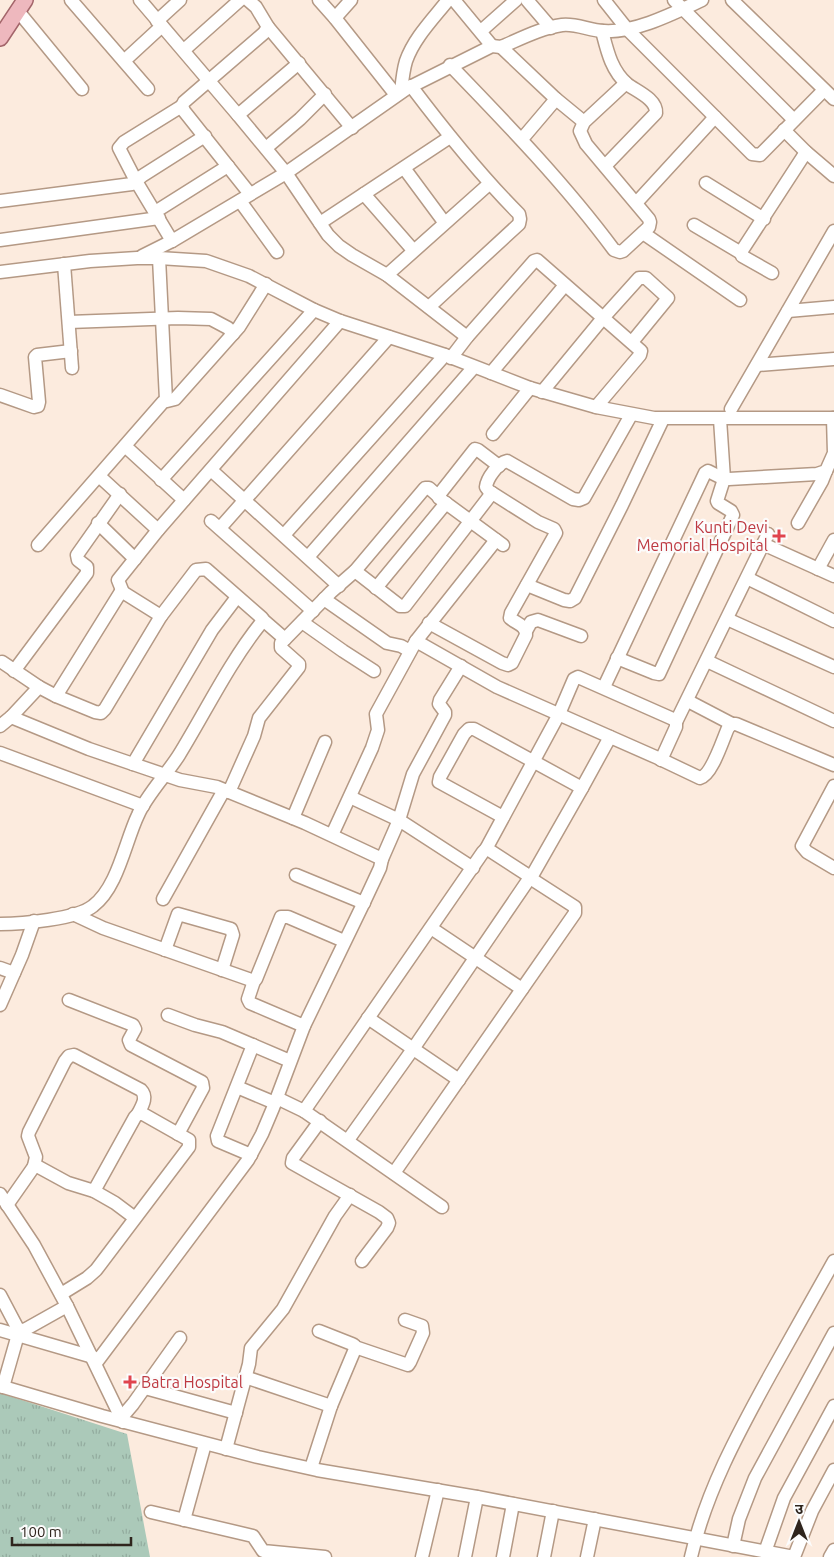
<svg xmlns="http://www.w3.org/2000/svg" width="834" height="1557" viewBox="0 0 834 1557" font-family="Ubuntu,'Noto Sans Devanagari',sans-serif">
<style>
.park{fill:url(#park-tufts)}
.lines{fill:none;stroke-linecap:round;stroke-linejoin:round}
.minor-casing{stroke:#b49985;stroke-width:15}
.major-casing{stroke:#a3656a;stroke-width:18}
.minor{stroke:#fff;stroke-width:12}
.major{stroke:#eeb8be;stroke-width:15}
.health-dot{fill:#e0444e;stroke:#fcfcfc;stroke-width:2}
.labels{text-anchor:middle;stroke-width:4.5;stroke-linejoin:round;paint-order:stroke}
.health-label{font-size:16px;fill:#be3a42;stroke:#fcfcfc;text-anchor:end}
</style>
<defs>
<pattern id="park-tufts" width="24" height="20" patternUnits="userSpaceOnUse" patternTransform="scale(1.25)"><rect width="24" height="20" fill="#abc9b9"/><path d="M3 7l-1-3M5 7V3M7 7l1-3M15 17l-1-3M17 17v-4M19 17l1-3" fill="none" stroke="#93ac9f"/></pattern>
</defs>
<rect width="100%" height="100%" fill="#fcebde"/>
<!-- park -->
<polygon class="park" points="0,1393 127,1434 150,1557 0,1557"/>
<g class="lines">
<!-- minor casing -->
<g class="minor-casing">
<g id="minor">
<polyline points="71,0 148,89"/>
<polyline points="140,0 238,115"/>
<polyline points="248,0 256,7 268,27 352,128"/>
<polyline points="319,0 335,18 396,95"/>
<polyline points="454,0 492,46"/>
<polyline points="527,0 551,28"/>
<polyline points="604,0 627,29 752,154 760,155 824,90"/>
<polyline points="674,0 794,120"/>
<polyline points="732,0 834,99"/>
<polyline points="18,11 82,89"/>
<polyline points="335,18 351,0"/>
<polyline points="157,21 180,0"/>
<polyline points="481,31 516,0"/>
<path d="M602,31C607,50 611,70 627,84C636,91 657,99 656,113L605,166"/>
<polyline points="501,47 556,99 584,122"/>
<polyline points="184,50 240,0"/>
<polyline points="124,61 162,26"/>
<polyline points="299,63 238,115 286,173 328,235 339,246 352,255 387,275 467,337"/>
<path d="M450,65C508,125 565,184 614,250L620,252L623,251L649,227L650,222L649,219L586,144L580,131L584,122L626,83"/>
<path d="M411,86C445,131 479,174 519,214L520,219L519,224L429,307"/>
<path d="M401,92C402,82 403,71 406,61C414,38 433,19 448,0"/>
<polyline points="784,130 806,152 834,176"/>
<polyline points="522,139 556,99"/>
<polyline points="266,148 300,119 325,94"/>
<polyline points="404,168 444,222"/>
<polyline points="706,183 764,219"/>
<polyline points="250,194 184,111 182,106 184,102 264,33 268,27"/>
<polyline points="364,194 413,250"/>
<polyline points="0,201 132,184 142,176 205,136"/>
<polyline points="240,201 277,252"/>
<polyline points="637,202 715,117"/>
<polyline points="155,212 228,166"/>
<polyline points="320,223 450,137"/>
<polyline points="694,225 741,253"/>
<polyline points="643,233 740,300"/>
<polyline points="0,240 159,218"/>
<polyline points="172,241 136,181 119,148 124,142 182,106"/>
<path d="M142,256L172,241L286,173L406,89L492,46L501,47C520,39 541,28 562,25C576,23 590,31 604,31C635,33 674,13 702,0"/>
<polyline points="159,258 166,400"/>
<polyline points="64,264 72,368"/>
<polyline points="0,272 90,261 137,258 159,258 206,261 249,276 314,310 340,321 445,355 530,388 596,407 654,418 834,418"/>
<polyline points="772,273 742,256 741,252 806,152"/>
<polyline points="387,275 489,184"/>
<polyline points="788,311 834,307"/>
<polyline points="69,322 178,318 211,319 228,328 233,334"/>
<polyline points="451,358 467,337 534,261 537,260 641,351 640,355 596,407"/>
<polyline points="757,365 834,359"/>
<polyline points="491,373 565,285"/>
<polyline points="542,392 603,318 639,278 646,278 668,298 632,342"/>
<polyline points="0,395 34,407 38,406 39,402 35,357 37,355 71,351"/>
<polyline points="731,409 834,231"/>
<polyline points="493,434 530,388"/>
<polyline points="125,446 184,500"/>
<polyline points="499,466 478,450 475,449 438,496 439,498 503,545"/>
<polyline points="211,470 339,586"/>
<polyline points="99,476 158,530"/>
<polyline points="161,480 314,310"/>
<polyline points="211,521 313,611"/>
<polyline points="98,523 135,559"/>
<polyline points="798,523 822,481 826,471"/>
<polyline points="220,528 389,337"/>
<polyline points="284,535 445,355"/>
<polyline points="763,544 834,576"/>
<polyline points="38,545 163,402 175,399 239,327 266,284"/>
<polyline points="308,557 474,367"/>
<polyline points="818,569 834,540"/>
<polyline points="355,571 400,606 405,606 492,493"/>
<polyline points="747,578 834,621"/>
<polyline points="527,585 564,600 570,601 575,598 622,505 663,419"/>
<polyline points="376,588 446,503"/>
<polyline points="121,591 161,616"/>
<polyline points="324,599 387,643 401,646 410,651"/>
<polyline points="727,619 834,667"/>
<polyline points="302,622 343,651 374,671"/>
<path d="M429,623L502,663L508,665L512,663L526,635C526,625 517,624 510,618L511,613L556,533L554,529L538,522L489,491L486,487C487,478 498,463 507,461L573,499L579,500L584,498L631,415"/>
<polyline points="526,631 531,622 538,620 581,636"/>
<polyline points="285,639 331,592 355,571 425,488 429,488 438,496"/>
<polyline points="416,641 496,540"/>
<polyline points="617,658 654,673 659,674 733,515 731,511 718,503 717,501 724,479 720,419"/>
<polyline points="707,661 834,721"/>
<polyline points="2,662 39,687"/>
<polyline points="14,671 87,573 87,567 78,560 77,555 120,494"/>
<polyline points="604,687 705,473 708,471 724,479 729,479 817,474 826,471 834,453 833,418"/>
<polyline points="688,701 732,724"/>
<polyline points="11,717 39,687 56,696"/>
<polyline points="676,722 768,534"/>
<polyline points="0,726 11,717 89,749 133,764 180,780 217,787 305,823 382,859 399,820 473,868"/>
<polyline points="0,753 143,806"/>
<polyline points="133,764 212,630 237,597"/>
<polyline points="834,786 802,846 807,852 834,868"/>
<polyline points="229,792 254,736 259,718 299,667 299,664 281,648 281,643 285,639 262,619"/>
<polyline points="350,797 399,820 413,774 445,715 445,712 439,704 440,700 461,666"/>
<polyline points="503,817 439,782 440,777 464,734 469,729 474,729 582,788"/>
<polyline points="293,818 325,742"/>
<path d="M332,835L372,748L378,730L376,714L416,641L497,687L658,758L700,778C712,775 723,739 728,728L732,724H736L834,765"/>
<polyline points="486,849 559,714 574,679 578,677 673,719 676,722 676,727 661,760"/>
<polyline points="296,875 364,903"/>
<polyline points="163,899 224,790"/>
<polyline points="73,914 103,928 254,981 256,979 281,917 288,917 344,941"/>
<path d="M0,924C21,924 77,919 93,906C118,887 125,842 138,815C146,796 167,774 179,755C206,711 229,663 261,623L262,618L206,569L196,570L161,616L105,709L101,713L95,712L56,696L122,590L118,580L158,530L340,321"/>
<polyline points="431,928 522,989"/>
<polyline points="165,950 178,914 231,929 233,935 222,970"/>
<polyline points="0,968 14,973"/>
<polyline points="254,981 248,999 250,1003 304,1026"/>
<polyline points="69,1000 133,1025 135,1029 129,1040 131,1045 202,1082 203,1088 178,1134"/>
<polyline points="0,1005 22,955 34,921"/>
<polyline points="168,1015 195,1025 222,1032 290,1061"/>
<polyline points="368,1018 459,1080"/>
<polyline points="237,1087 275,1103"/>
<polyline points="277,1098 304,1111 483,852 486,849 489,850 526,874 531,876 533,874 582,788 610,737"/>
<polyline points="304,1111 442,1207"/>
<polyline points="320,1121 293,1158 292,1163 379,1212 387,1218 389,1223 387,1228 362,1261"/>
<polyline points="348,1140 413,1049 531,876"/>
<polyline points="251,1155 218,1141 217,1136 253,1045"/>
<path d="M34,1166L36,1157L28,1136L29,1132L65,1061L69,1056L74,1055L141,1090C148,1097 142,1106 138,1114"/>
<polyline points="394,1173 575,913 575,907 530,878"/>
<polyline points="0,1194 34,1245 67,1306 123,1422"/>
<polyline points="7,1205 35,1165 68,1183 94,1191 115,1203 135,1218"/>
<polyline points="61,1294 87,1278 96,1270 189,1147 189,1140 143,1114 138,1114 135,1117 94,1191"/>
<polyline points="0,1295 19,1331 3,1387"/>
<polyline points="0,1330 93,1357"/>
<polyline points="19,1331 26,1329 67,1306"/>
<polyline points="355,1347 408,1365 410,1362 423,1333 422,1326 405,1320"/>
<polyline points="96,1363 248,1160 262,1134 273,1108 304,1026 366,898 380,868 382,859"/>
<polyline points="245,1377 331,1406"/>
<polyline points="0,1386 102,1416 258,1457 317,1470 477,1497 794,1557"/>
<polyline points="145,1388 236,1413"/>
<polyline points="121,1418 133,1404 180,1338"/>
<polyline points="226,1449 249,1364 251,1348 283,1309 335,1216 350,1195"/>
<polyline points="311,1468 331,1406 355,1349 354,1345 352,1344 319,1331"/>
<polyline points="151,1512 253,1536 263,1551 325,1557"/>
<polyline points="184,1520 205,1444"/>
<polyline points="733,1546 739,1519 755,1478 834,1333"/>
<polyline points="765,1552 784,1498 834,1406"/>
<polyline points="422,1557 438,1490"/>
<polyline points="465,1557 477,1497"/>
<polyline points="503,1557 513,1504"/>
<polyline points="544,1557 553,1511"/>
<polyline points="587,1557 595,1519"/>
<path d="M691,1557C706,1492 738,1433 770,1375C791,1337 813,1299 834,1261"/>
<polyline points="794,1557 812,1511 834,1470"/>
<polyline points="830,1557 834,1550"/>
</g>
</g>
<!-- major casing -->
<g class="major-casing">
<polyline id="major" points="0,38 25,0"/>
</g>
<!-- minor -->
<use href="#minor" class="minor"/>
<!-- major -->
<use href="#major" class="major"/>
</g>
<!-- markers -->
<g class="health-dot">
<path d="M776.5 528.5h5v5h5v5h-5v5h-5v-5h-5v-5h5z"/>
<path d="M127.5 1374.5h5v5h5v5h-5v5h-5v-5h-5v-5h5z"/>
</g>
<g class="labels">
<!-- health labels -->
<g class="health-label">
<text x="768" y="533">Kunti Devi<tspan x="768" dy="18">Memorial Hospital</tspan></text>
<text x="141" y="1388" text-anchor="start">Batra Hospital</text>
</g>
</g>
<!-- north arrow -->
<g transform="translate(799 1522)" stroke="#fcfcfc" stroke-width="4" paint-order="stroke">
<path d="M0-4L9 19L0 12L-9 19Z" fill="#2f251d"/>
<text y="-8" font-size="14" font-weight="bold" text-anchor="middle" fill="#2f251d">उ</text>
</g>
<!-- scale -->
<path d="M12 1537v8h119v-8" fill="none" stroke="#2f251d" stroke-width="2.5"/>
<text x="20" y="1537" font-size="15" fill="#2f251d" stroke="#fcfcfc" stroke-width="4" paint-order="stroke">100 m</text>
</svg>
